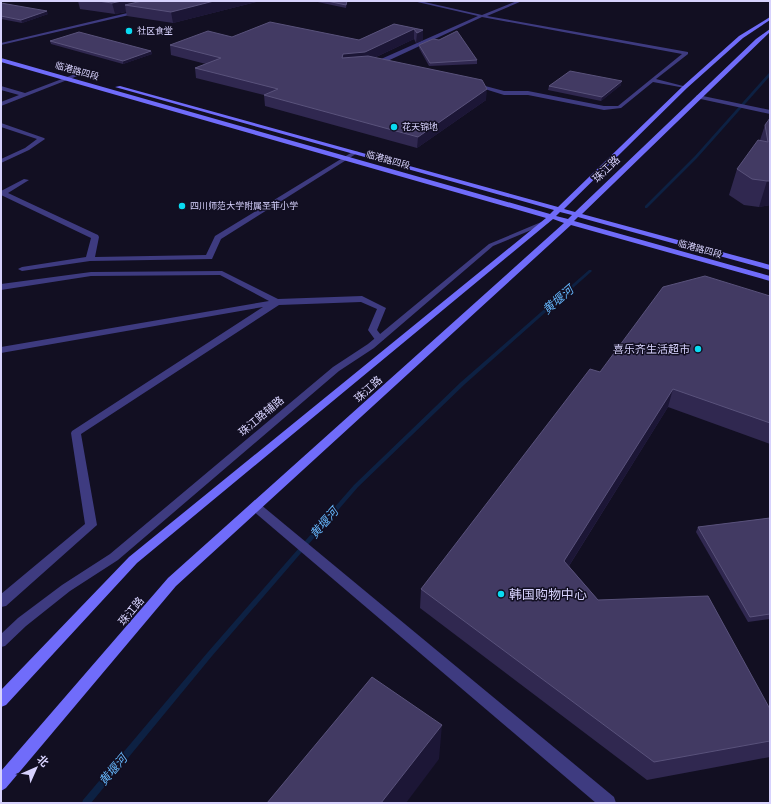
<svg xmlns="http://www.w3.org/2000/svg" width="771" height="804" viewBox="0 0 771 804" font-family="Barlow,'Noto Sans SC',sans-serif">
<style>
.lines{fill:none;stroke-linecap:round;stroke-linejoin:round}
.stream{fill:#0d2143;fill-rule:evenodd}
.lane{fill:#3e3b80;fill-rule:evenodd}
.street{fill:#3e3b80;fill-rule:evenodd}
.secondary{fill:#706cfa;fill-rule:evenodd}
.wall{fill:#302850}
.shaded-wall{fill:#1c1636}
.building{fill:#423a63;stroke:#59527b}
.poi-dot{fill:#09dbf2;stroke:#120f22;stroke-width:1.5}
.labels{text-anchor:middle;stroke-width:3;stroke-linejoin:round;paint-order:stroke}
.far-poi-label{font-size:9px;fill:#d7d2fd;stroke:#120f22;text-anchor:start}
.far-street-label{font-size:9px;fill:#d7d2fd;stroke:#120f22}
.street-label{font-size:11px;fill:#d7d2fd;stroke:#120f22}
.poi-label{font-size:11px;fill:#d7d2fd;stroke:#120f22;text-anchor:end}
.water-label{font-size:12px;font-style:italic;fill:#64b4f9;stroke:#120f22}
.near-poi-label{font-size:13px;fill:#d7d2fd;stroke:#120f22;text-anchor:start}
</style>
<rect width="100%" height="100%" fill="#120f22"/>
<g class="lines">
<!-- stream -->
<g class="stream">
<polygon points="769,73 770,73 770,76 697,158 647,208 645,208 645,206 695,156"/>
<polygon points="589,270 591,270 592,271 465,384 358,487 212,656 91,803 82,803 83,800 208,652 354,485 461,382"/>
</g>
<!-- lane -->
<g class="lane">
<polygon points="413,1 420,1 482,15 517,1 522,1 487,16 688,52 688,54 656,79 687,87 685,88 653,82 621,108 604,110 528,95 504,95 472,85 472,84 474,83 504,91 528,91 604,106 618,106 682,54 482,17 381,64 372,65 372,63 478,16"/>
<polygon points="698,95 770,110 770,114 696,98 696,96"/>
<polygon points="546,220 549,222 548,223 493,246 374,348 339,371 118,560 70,591 26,626 5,646 1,647 1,634 18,618 62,585 110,554 333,367 368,344 489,244"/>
</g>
<!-- street -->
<g class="street">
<polygon points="140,10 142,12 1,45 1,43"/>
<polygon points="75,74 80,75 1,106 1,102 19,95 1,90 1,86 25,93"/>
<polygon points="1,123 44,138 45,139 29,150 1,163 1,159 25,148 37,139 1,127"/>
<polygon points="354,151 359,152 221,239 212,259 90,261 22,271 18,269 22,267 86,257 91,238 1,195 1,191 24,179 29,180 8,193 98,235 99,237 95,257 206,255 215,236"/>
<polygon points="222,271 278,299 362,296 386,308 377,330 384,339 379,342 376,341 368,330 377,309 361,302 279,305 81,434 97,525 6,606 1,607 1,594 85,524 71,433 72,431 263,307 1,353 1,347 269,301 220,275 91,276 1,290 1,284 91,272"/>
<polygon points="256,503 260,504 614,797 616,803 596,803 252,510 250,507 252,504"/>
</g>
<!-- secondary -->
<path class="secondary" d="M770,17V20L743,38L687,88L564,209L575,212L756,39L770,29V32L582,214L770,265V270L578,217L574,221L770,276V281L571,225L176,586L6,788L1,791V771L168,578L564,223L553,219L137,563L6,705L1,707V690L129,557L546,218L1,62V58L550,214L554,210L115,87L120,86L558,207L683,86L739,36ZM560,212L572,215L568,219L556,216Z"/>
</g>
<!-- wall -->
<g class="wall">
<polygon points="78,1 260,1 173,23 127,16 126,12 115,14 80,9"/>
<polygon points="313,1 347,1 346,8"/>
<polygon points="1,3 48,14 22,23 1,19"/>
<polygon points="394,24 423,30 423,40 416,43 414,39 374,58 486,100 417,148 265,106 264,95 196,78 195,68 206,64 171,55 170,45 232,37 359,40"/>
<polygon points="50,41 151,51 152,54 123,64 51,44"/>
<polygon points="419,45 477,60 477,64 429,66 419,48"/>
<polygon points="621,85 601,101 548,90 549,86"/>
<polygon points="770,118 770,205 759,207 744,205 729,195 737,169 760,140 765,125"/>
<polygon points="770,296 770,444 668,407 569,566 598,600 770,709 770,757 647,780 420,608 421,589 600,372"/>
<polygon points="770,518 770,619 748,622 696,532 698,527"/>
</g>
<!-- shaded-wall -->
<g class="shaded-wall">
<polygon points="122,1 172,1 125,5 126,12 115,14 112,3"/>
<polygon points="214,1 260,1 173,23 171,12"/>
<polygon points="47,11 48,14 22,23 21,20"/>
<polygon points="414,29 414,39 365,62 342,58 343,54"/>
<polygon points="423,30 423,40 416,43 417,33"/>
<polygon points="151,51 152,54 123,64 123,61"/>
<polygon points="622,81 621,85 601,101 602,97"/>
<polygon points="487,89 486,100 417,148 418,137"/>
<polygon points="767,181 770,181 770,205 759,207"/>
<polygon points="673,389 668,407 560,580 564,561"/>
<polygon points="442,725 439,759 406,803 381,803"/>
</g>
<!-- building -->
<g class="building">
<polygon points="98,1 122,1 112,3"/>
<polygon points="142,1 214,1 171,12 125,5"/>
<polygon points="327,1 347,1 346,5"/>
<polygon points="1,3 47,11 21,20 1,16"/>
<polygon points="270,22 359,40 394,24 423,30 417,33 414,29 365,52 343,54 342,58 368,56 482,80 487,89 418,137 264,95 278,89 195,68 221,58 170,45 208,31 232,37"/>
<polygon points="457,31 477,60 430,63 419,45 433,39 439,40"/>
<polygon points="79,32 151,51 123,61 50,41"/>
<polygon points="570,71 622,81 602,97 549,86"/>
<polygon points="770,118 770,181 767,181 752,179 737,169 758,140 768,142 765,125"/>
<polygon points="705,276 770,296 770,423 673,389 564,561 598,600 708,596 770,709 770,741 654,762 421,589 590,369 600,372 663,287"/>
<polygon points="770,518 770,614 750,617 698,527"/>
<polygon points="372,677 442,725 381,803 267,803"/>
</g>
<!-- markers -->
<g class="poi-dot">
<circle cx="129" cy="31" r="4"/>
<circle cx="394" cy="127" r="4"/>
<circle cx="182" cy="206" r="4"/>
<circle cx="698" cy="349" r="4"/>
<circle cx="501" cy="594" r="4"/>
</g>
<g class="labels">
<!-- far-poi labels -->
<g class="far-poi-label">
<text x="137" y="34">社区食堂</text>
<text x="402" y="130">花天锦地</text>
<text x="190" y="209">四川师范大学附属圣菲小学</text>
</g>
<!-- far-street labels -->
<g class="far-street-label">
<text transform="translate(77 71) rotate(16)" y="3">临港路四段</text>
<text transform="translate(388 160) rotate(16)" y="3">临港路四段</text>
<text transform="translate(700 249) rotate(16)" y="3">临港路四段</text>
</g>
<!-- street labels -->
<g class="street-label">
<text transform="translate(606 169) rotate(-44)" y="4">珠江路</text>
<text transform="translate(368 389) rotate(-42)" y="4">珠江路</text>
<text transform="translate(261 416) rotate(-40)" y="4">珠江路辅路</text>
<text transform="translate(131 611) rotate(-50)" y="4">珠江路</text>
</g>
<!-- poi labels -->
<g class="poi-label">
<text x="690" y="353">喜乐齐生活超市</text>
</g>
<!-- water labels -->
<g class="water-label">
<text transform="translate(558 300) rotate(-41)" y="4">黄堰河</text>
<text transform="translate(324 523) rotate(-49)" y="4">黄堰河</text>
<text transform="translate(113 770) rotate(-50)" y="4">黄堰河</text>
</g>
<!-- near-poi labels -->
<g class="near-poi-label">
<text x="509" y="599">韩国购物中心</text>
</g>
</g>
<!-- border -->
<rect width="771" height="804" fill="none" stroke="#d7d2fd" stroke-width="4"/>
<!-- north arrow -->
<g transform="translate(36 768) rotate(45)" stroke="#120f22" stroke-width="3" paint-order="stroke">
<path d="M0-3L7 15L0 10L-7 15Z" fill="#d7d2fd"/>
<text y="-6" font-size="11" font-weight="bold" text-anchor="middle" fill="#d7d2fd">北</text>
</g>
</svg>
